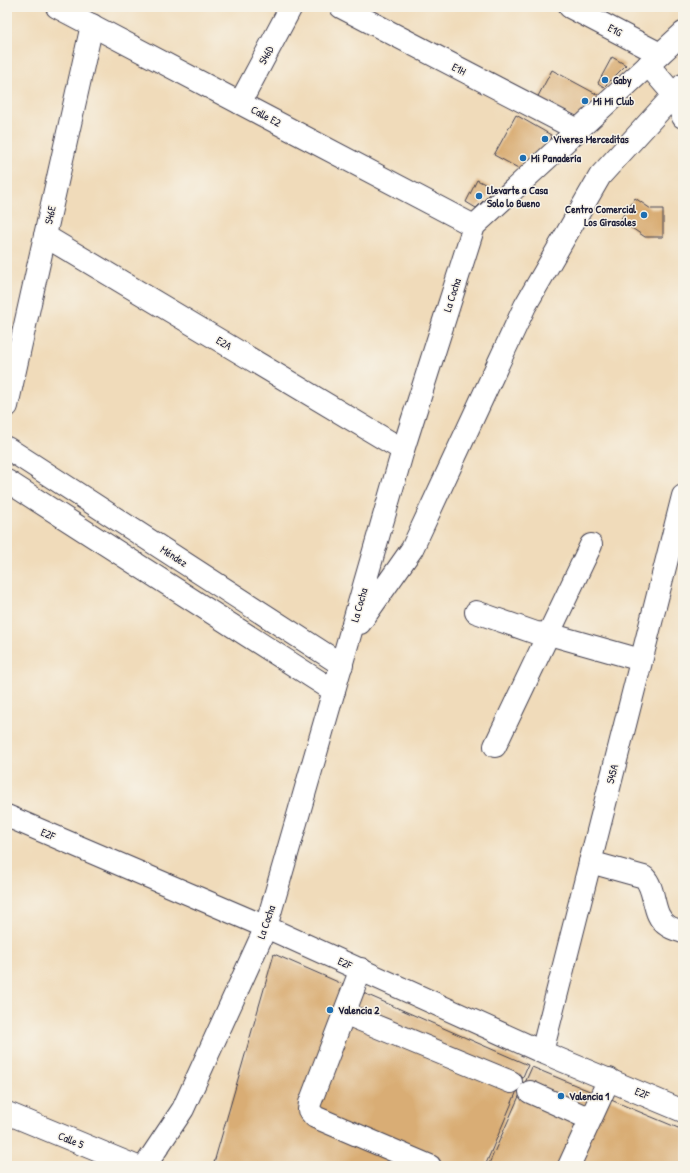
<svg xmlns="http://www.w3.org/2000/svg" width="690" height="1173" viewBox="0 0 690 1173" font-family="'Patrick Hand',sans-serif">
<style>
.building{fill:#d9ad75}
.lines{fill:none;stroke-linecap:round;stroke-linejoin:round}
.minor-casing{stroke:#413e4e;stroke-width:24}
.minor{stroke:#fff;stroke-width:22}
.poi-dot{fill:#1f6fb2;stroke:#f7f3e8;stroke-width:1.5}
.labels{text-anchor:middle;stroke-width:3;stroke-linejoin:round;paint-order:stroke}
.street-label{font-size:11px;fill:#22223b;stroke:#f7f3e8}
.poi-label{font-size:11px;font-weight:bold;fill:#22223b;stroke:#f7f3e8;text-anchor:start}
</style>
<rect width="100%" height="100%" fill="#f7f3e8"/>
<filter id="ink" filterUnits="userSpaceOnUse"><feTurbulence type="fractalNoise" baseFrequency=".025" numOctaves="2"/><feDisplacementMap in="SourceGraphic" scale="8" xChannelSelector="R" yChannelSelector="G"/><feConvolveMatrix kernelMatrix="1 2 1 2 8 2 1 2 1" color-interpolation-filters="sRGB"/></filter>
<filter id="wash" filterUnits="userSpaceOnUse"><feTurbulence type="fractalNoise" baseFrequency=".012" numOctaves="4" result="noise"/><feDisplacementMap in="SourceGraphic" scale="16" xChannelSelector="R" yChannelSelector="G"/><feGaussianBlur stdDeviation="0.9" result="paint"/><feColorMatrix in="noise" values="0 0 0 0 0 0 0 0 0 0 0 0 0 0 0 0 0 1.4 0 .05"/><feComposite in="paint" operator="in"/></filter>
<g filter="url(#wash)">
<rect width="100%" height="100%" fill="#f0dbba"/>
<g id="blocks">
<!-- building -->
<g class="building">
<polygon points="612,57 626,65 604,87 598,83"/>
<polygon points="552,70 600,96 576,119 537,98"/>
<polygon points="516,115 551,135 552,140 520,169 494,155"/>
<polygon points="477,180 495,189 476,208 466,202"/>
<polygon points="635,198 651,209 663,209 663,237 645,237 620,220"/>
<polygon points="274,954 528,1065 485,1166 213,1166"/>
<polygon points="532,1067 683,1130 683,1166 488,1166"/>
</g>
</g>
</g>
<g filter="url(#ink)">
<use href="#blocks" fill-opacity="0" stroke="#413e4e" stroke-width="1"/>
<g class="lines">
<!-- minor casing -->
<g class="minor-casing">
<g id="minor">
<polyline points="57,7 474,226"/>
<polyline points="341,7 578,130"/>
<polyline points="570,7 660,54"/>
<polyline points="648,65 674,95 683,117"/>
<polyline points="240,103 291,7"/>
<polyline points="45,236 403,450"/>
<polyline points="7,406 92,25"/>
<polyline points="7,448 342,665"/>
<polyline points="7,481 334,691"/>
<polyline points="476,612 536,633 549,634 641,660"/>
<polyline points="360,623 412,549 525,306 600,176 683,85"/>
<polyline points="495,746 591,545"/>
<polyline points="7,816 266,927 542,1052 683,1111"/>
<path d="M590,862L644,877C657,890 651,916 668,926C672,929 678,930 683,932"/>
<polyline points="361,969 310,1103 309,1110 315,1117 430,1166"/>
<polyline points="344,1013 511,1082"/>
<polyline points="542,1052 683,496"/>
<polyline points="530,1092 590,1119"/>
<polyline points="7,1113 135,1166"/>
<polyline points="145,1166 183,1109 266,927 403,450 474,226 683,33"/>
<polyline points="569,1166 609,1079"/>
</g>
</g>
<!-- minor -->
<use href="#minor" class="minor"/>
</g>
</g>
<!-- markers -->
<g class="poi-dot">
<circle cx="605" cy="80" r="4"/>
<circle cx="585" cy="101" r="4"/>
<circle cx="545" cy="139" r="4"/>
<circle cx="523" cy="158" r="4"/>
<circle cx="479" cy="196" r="4"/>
<circle cx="644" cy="215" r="4"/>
<circle cx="330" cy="1010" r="4"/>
<circle cx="561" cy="1096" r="4"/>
</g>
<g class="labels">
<!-- street labels -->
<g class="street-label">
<text transform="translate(615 30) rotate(28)" y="4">E1G</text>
<text transform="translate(266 55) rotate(-62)" y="4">S46D</text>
<text transform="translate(459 69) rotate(27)" y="4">E1H</text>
<text transform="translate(266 116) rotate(28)" y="4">Calle E2</text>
<text transform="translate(50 215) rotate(-78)" y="4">S46E</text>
<text transform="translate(452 295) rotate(-72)" y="4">La Cocha</text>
<text transform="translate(224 343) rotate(31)" y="4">E2A</text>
<text transform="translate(174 556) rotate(33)" y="4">Méndez</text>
<text transform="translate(359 605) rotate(-74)" y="4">La Cocha</text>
<text transform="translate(612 774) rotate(-76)" y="4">S45A</text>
<text transform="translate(48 834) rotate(23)" y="4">E2F</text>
<text transform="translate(266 922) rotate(-71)" y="4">La Cocha</text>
<text transform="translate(345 963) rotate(24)" y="4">E2F</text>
<text transform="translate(642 1093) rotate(23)" y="4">E2F</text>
<text transform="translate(71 1140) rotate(22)" y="4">Calle 5</text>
</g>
<!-- poi labels -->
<g class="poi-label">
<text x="613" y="84">Gaby</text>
<text x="593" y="105">Mi Mi Club</text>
<text x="553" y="143">Viveres Merceditas</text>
<text x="531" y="162">Mi Panadería</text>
<text x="487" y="194">Llevarte a Casa<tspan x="487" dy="13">Solo lo Bueno</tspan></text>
<text x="636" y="213" text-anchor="end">Centro Comercial<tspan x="636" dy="13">Los Girasoles</tspan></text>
<text x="338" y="1014">Valencia 2</text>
<text x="569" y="1100">Valencia 1</text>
</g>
</g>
<!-- margin -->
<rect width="690" height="1173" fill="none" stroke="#f7f3e8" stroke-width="24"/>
</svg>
